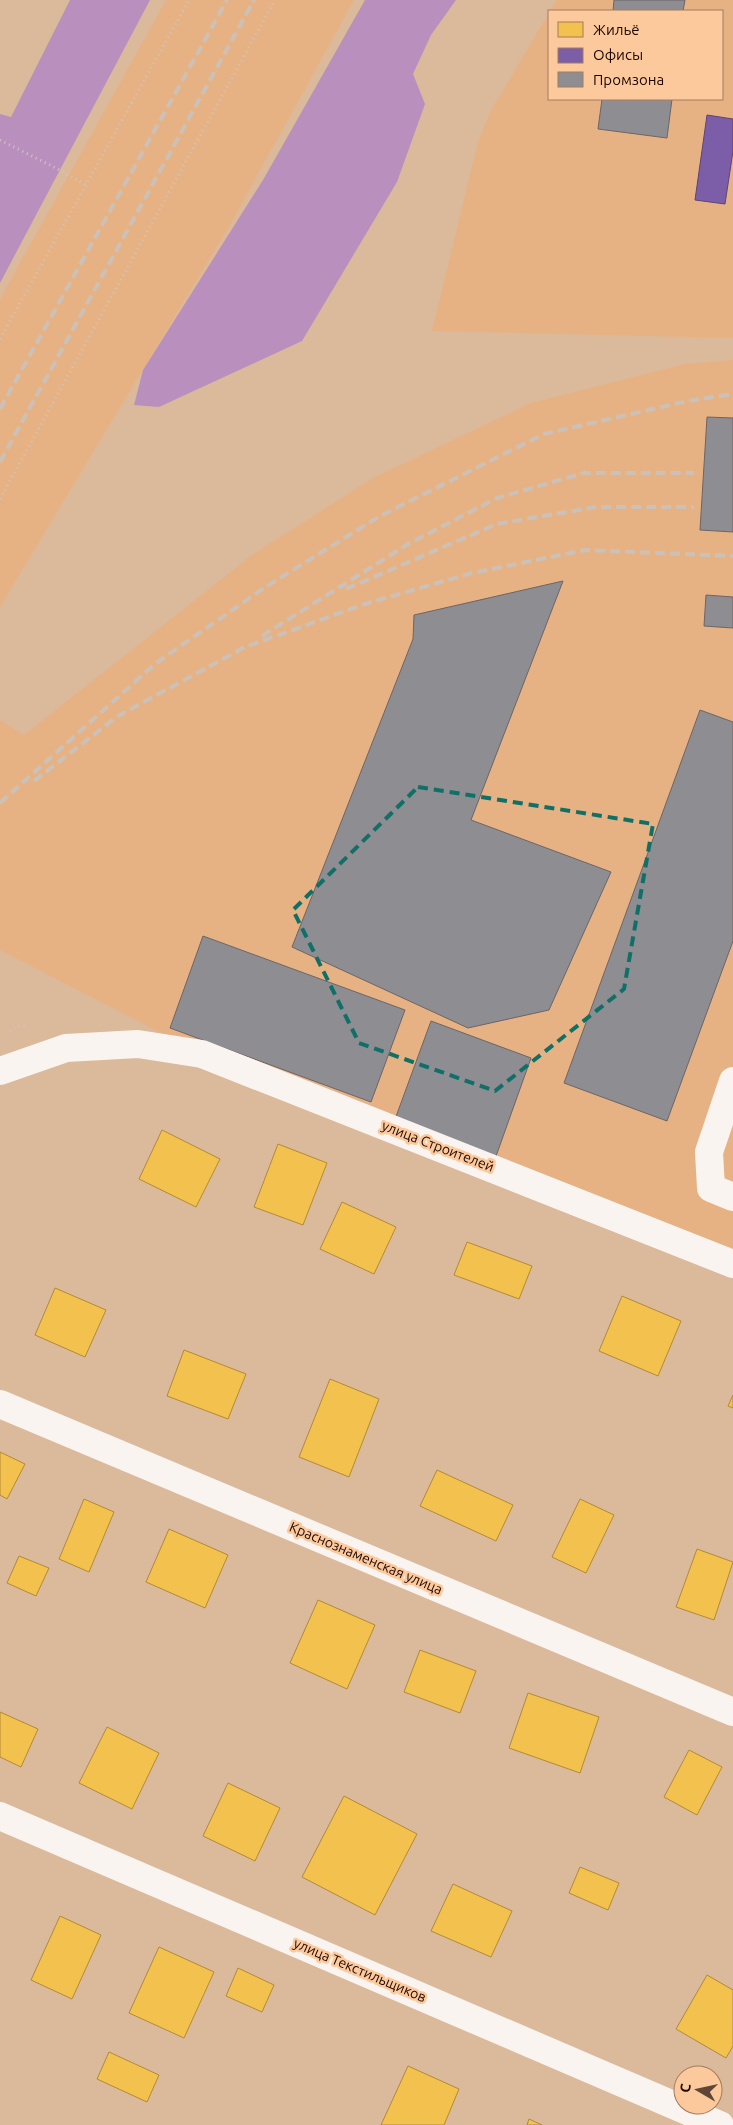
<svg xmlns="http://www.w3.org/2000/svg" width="733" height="2125" viewBox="0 0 733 2125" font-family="Ubuntu,sans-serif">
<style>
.built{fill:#e7b283}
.forest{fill:#b990bd}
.homes{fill:#f2c14e;stroke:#b28a37}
.offices{fill:#7b5ea7;stroke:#5f4475}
.industry{fill:#8d8d92;stroke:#6c6566}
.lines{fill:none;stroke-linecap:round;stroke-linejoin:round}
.path{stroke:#cfc5bc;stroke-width:3;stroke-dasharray:1 4;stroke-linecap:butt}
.street{stroke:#faf4f0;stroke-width:28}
.rail{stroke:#cbc1b8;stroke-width:4;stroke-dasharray:10 5;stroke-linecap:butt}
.marked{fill:none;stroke:#107068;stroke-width:4;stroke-dasharray:10 6;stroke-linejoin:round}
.labels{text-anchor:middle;stroke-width:5;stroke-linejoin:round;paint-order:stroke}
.street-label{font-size:14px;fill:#1e0800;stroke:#fbc99c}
</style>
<rect width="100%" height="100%" fill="#dbb99b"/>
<!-- built -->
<g class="built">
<polygon points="166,0 354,0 231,223 0,607 0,299"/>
<polygon points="557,0 733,0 733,338 432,331 478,142 490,112 549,13 549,99 722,99 722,11 550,11"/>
<polygon points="733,360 733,1264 202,1054 0,950 0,720 24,735 252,555 373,478 531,403 685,364"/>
</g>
<!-- forest -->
<g class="forest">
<polygon points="70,0 150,0 0,283 0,114 11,117"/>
<polygon points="365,0 456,0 431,35 413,74 425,104 397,182 302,341 159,407 134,405 143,370 263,180"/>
</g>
<!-- homes -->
<g class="homes">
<polygon points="162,1130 220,1159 196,1207 139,1179"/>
<polygon points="278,1144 327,1163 303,1225 254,1207"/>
<polygon points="342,1202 396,1227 374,1274 320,1249"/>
<polygon points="467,1242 532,1266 519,1299 454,1275"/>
<polygon points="55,1288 106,1310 85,1357 35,1335"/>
<polygon points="622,1296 681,1321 658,1376 599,1351"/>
<polygon points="184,1350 246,1374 228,1419 167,1396"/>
<polygon points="330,1379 379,1399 349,1477 299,1457"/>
<polygon points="733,1395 733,1408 728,1406"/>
<polygon points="0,1452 25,1464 7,1499 0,1495"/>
<polygon points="437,1470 513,1505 496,1541 420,1506"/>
<polygon points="84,1499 114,1512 89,1572 59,1559"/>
<polygon points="580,1499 614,1515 586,1573 552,1557"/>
<polygon points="169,1529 228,1555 205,1608 146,1582"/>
<polygon points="697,1549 733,1562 714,1620 676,1607"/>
<polygon points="19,1556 49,1568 36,1596 7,1583"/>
<polygon points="318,1600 375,1625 347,1689 290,1663"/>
<polygon points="420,1650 476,1671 460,1713 404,1692"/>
<polygon points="528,1693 599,1717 580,1773 509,1748"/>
<polygon points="0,1712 38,1729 21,1767 0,1757"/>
<polygon points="107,1727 159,1753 132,1809 79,1783"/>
<polygon points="689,1750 722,1767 697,1815 664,1797"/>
<polygon points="228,1783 280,1808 255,1861 203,1836"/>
<polygon points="344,1796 417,1834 375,1915 302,1877"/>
<polygon points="580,1867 619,1883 608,1910 569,1893"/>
<polygon points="453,1884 512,1911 491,1957 431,1931"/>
<polygon points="60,1916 101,1935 72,1999 31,1980"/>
<polygon points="159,1947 214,1972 184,2038 129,2013"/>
<polygon points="238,1968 274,1985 262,2012 226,1996"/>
<polygon points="707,1975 733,1990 733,2046 726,2058 676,2029"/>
<polygon points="109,2052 159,2075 147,2102 97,2079"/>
<polygon points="408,2066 459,2089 444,2125 381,2125"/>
<polygon points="529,2119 542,2125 527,2125"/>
</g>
<!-- offices -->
<polygon class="offices" points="707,115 733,119 733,151 725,204 695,200"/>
<!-- industry -->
<g class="industry">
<polygon points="614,0 685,0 683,11 613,11"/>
<polygon points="602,99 672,99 667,138 598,129"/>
<polygon points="707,417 733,418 733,532 700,530"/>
<polygon points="563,581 471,820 611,872 549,1010 468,1028 292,947 413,639 414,615"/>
<polygon points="706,595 733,597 733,628 704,626"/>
<polygon points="700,710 733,722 733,941 667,1121 564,1083"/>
<polygon points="203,936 405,1010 371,1102 170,1028"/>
<polygon points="431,1021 531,1058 495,1159 394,1122"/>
</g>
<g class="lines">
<!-- path -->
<g class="path">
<polyline points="0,140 50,165 86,185"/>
<polyline points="0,339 189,0"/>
<polyline points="0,499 275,0"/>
<polyline points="10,1031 18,1026 25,1026"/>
</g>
<!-- street -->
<g class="street">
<polyline points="0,1071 66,1048 138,1044 202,1054 733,1264"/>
<polyline points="733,1081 709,1152 711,1188 733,1197"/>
<polyline points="0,1404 733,1712"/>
<polyline points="0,1816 720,2125"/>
</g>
<!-- rail -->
<g class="rail">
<polyline points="0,409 227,0"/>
<polyline points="0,462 254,0"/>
<polyline points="346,589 497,524 596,507 694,507"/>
<polyline points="262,636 408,544 497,498 584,473 694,473"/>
<polyline points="34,781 118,716 245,647 365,604 472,573 585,550 733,556"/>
<polyline points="0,803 156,663 267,586 380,516 544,434 688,401 733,394"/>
</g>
</g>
<!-- marked area -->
<path class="marked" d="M418,787L653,824L624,989L495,1091L359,1043L293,910Z"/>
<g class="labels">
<!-- street labels -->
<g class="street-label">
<text transform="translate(438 1146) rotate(21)" y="5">улица Строителей</text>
<text transform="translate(366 1558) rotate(23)" y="5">Краснознаменская улица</text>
<text transform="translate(360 1970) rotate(23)" y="5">улица Текстильщиков</text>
</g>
</g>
<!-- legend -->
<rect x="548" y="10" width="175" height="90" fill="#fbc99c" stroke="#a37c5e"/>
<rect x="558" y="22" width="25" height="15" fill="#f2c14e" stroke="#a37c5e"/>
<text x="593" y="35" font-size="15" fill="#1e0800">Жильё</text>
<rect x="558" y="48" width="25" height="15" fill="#7b5ea7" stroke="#a37c5e"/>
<text x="593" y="60" font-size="15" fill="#1e0800">Офисы</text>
<rect x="558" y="72" width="25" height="15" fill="#8d8d92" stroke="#a37c5e"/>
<text x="593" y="85" font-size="15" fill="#1e0800">Промзона</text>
<!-- north arrow -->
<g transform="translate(698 2090) rotate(279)"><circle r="24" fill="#fbc99c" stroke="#a37c5e"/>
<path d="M0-4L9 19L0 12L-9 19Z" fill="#604636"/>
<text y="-8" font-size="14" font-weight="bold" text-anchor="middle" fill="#1e0800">С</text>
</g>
</svg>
